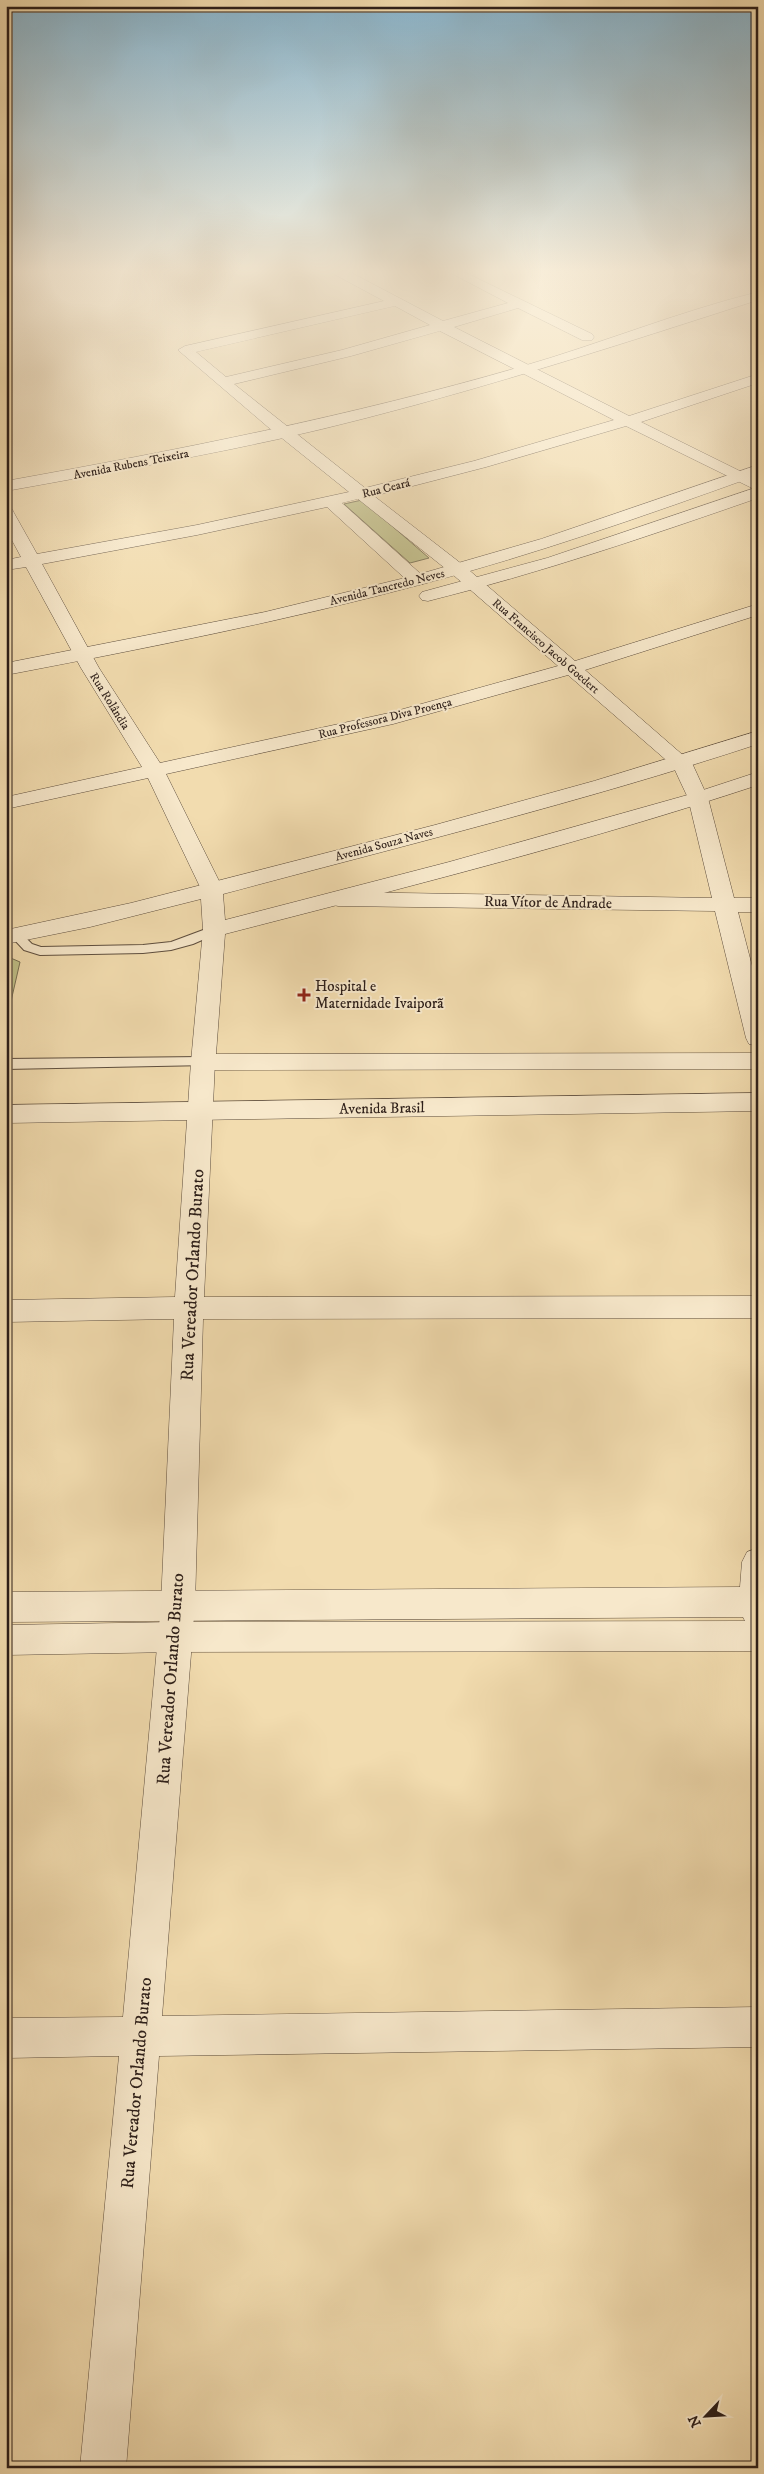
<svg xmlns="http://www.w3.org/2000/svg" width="764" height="2474" viewBox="0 0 764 2474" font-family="'IM FELL DW Pica',serif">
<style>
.green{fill:#bfbf87;stroke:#766e50}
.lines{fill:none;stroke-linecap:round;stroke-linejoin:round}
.service-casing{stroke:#5e4e3e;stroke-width:2}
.minor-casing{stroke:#5e4e3e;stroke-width:1}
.tertiary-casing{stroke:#5e4e3e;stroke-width:1}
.service{fill:#f7e8cb;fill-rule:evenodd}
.minor{fill:#f7e8cb;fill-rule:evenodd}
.tertiary{fill:#f7e8cb;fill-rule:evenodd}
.poi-dot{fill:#8f2418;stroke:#f7e8cb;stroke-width:2}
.labels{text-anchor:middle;stroke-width:4;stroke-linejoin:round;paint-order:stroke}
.far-street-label{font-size:12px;fill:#2c1e19;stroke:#f7e8cb}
.street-label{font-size:15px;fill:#2c1e19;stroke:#f7e8cb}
.poi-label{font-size:15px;fill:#2c1e19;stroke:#f7e8cb;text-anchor:start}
.near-street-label{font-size:18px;fill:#2c1e19;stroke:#f7e8cb}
</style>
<rect width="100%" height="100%" fill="#f2dcaf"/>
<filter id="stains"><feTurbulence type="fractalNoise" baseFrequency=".004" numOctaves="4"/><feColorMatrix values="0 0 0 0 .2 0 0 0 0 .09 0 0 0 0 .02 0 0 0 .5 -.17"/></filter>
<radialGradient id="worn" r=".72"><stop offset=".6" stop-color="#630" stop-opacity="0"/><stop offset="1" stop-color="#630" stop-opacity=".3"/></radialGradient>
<!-- green -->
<g class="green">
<polygon points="362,500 429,558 410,563 344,504"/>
<polygon points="6,956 20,962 6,1023"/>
</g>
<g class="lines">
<!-- service casing -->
<g class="service-casing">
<g id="service">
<polygon points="214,926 218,927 220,930 218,933 193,944 171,950 143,953 40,955 24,950 10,935 12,932 20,932 32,944 41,947 143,945 171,942"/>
<polygon points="203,1057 210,1062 208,1065 6,1069 6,1059"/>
</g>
</g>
<!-- minor casing -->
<g class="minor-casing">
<g id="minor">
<path d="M331,270H346L443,321L508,303L445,270H460L592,334L594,337L592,340H582L518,308L454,327L629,416L758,374V383L641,422L758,480V491L626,426L486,467L374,496L463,565L575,661L758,604V615L585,670L692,763L708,798L734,898H758V912H738L758,989V1046L749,1044L746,1038L715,911L338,906L330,904L327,899L330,894L338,892L712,898L688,798L673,766L568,675L393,724L166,774L223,889L220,894L212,896L204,894L201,889L148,778L6,809V797L142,767L81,668L26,567L6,570V560L21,557L6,529V508L12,509L14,513L37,554L197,525L349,492L268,427L178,350L185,346L384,301L332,273ZM395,306L430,325L342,350L226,377L196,352ZM440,331L614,420L474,461L365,488L234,384L351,356ZM358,499L451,573L558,666L389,713L160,763L99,668L42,564L197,535L327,507L411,584H423L426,580L423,576L342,503Z"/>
<polygon points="203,1054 212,1056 215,1062 204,1297 758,1296 758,1318 203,1319 195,1604 162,2016 758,2007 758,2047 159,2056 126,2468 80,2468 119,2056 6,2058 6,2018 123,2017 161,1604 174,1319 6,1322 6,1300 175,1297 191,1062 194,1056"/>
</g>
</g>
<!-- tertiary casing -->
<g class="tertiary-casing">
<g id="tertiary">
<path d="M758,292V300C628,342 498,384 366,418C248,449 126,469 6,491V481C179,450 351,416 520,367C600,344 677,312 758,292Z"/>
<path d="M758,465V475C647,515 536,554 423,584C285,621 146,648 6,675V663L265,612L413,576L541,539Z"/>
<path d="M758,487V498C649,536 540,573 428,601L422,600L419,596L422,592L547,558Z"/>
<path d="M758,731V744C582,802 402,846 223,894L225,920L449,862L691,794L758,772V785C583,843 403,888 225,934L216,1054L758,1053V1069L203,1070L194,1068L191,1062L203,930L201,899L90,927L6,944V930L131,903L435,825L594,781Z"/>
<polygon points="758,1093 758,1111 6,1123 6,1105"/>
<polygon points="758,1548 758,1651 175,1652 6,1655 6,1625 175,1622 745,1621 743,1617 6,1622 6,1592 740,1587 742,1562 747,1552"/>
</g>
</g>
<!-- service -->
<use href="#service" class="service"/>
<!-- minor -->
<use href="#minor" class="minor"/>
<!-- tertiary -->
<use href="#tertiary" class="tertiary"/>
</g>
<!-- sky -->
<linearGradient id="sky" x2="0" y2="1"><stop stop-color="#89b7d1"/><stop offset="0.44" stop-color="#f9efdb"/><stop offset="1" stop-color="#f9efdb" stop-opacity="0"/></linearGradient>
<rect width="764" height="616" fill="url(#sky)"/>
<!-- markers -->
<path class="poi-dot" d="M301.5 987.5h5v5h5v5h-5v5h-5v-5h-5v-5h5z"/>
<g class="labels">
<!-- far-street labels -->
<g class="far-street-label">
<text transform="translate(131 464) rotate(-11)" y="4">Avenida Rubens Teixeira</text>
<text transform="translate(386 488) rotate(-14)" y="4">Rua Ceará</text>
<text transform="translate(387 587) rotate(-14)" y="4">Avenida Tancredo Neves</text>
<text transform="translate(546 646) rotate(41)" y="4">Rua Francisco Jacob Goedert</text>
<text transform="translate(110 701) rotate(58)" y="4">Rua Rolândia</text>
<text transform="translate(385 718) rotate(-14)" y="4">Rua Professora Diva Proença</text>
<text transform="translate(384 844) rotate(-15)" y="4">Avenida Souza Naves</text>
</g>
<!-- street labels -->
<g class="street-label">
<text transform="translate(548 902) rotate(1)" y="5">Rua Vítor de Andrade</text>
<text transform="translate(382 1108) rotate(-1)" y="5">Avenida Brasil</text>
</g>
<!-- poi labels -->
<g class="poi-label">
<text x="315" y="991">Hospital e<tspan x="315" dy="17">Maternidade Ivaiporã</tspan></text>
</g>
<!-- near-street labels -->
<g class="near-street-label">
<text transform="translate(192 1275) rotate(-87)" y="6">Rua Vereador Orlando Burato</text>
<text transform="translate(170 1679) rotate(-86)" y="6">Rua Vereador Orlando Burato</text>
<text transform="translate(136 2083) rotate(-85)" y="6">Rua Vereador Orlando Burato</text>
</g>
</g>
<!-- margin -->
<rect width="764" height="2474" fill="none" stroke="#f2dcaf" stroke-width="25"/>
<rect x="8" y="8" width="749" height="2459" fill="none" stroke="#2c1e19" stroke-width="2.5"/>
<rect x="12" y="12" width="739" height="2449" fill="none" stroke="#2c1e19"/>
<!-- north arrow -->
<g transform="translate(706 2416) rotate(245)" stroke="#f7e8cb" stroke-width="4" paint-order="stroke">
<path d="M0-4L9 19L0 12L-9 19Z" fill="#2c1e19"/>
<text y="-8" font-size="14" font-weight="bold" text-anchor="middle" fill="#2c1e19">N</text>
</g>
<rect width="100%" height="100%" filter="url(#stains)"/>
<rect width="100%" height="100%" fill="url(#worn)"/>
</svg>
